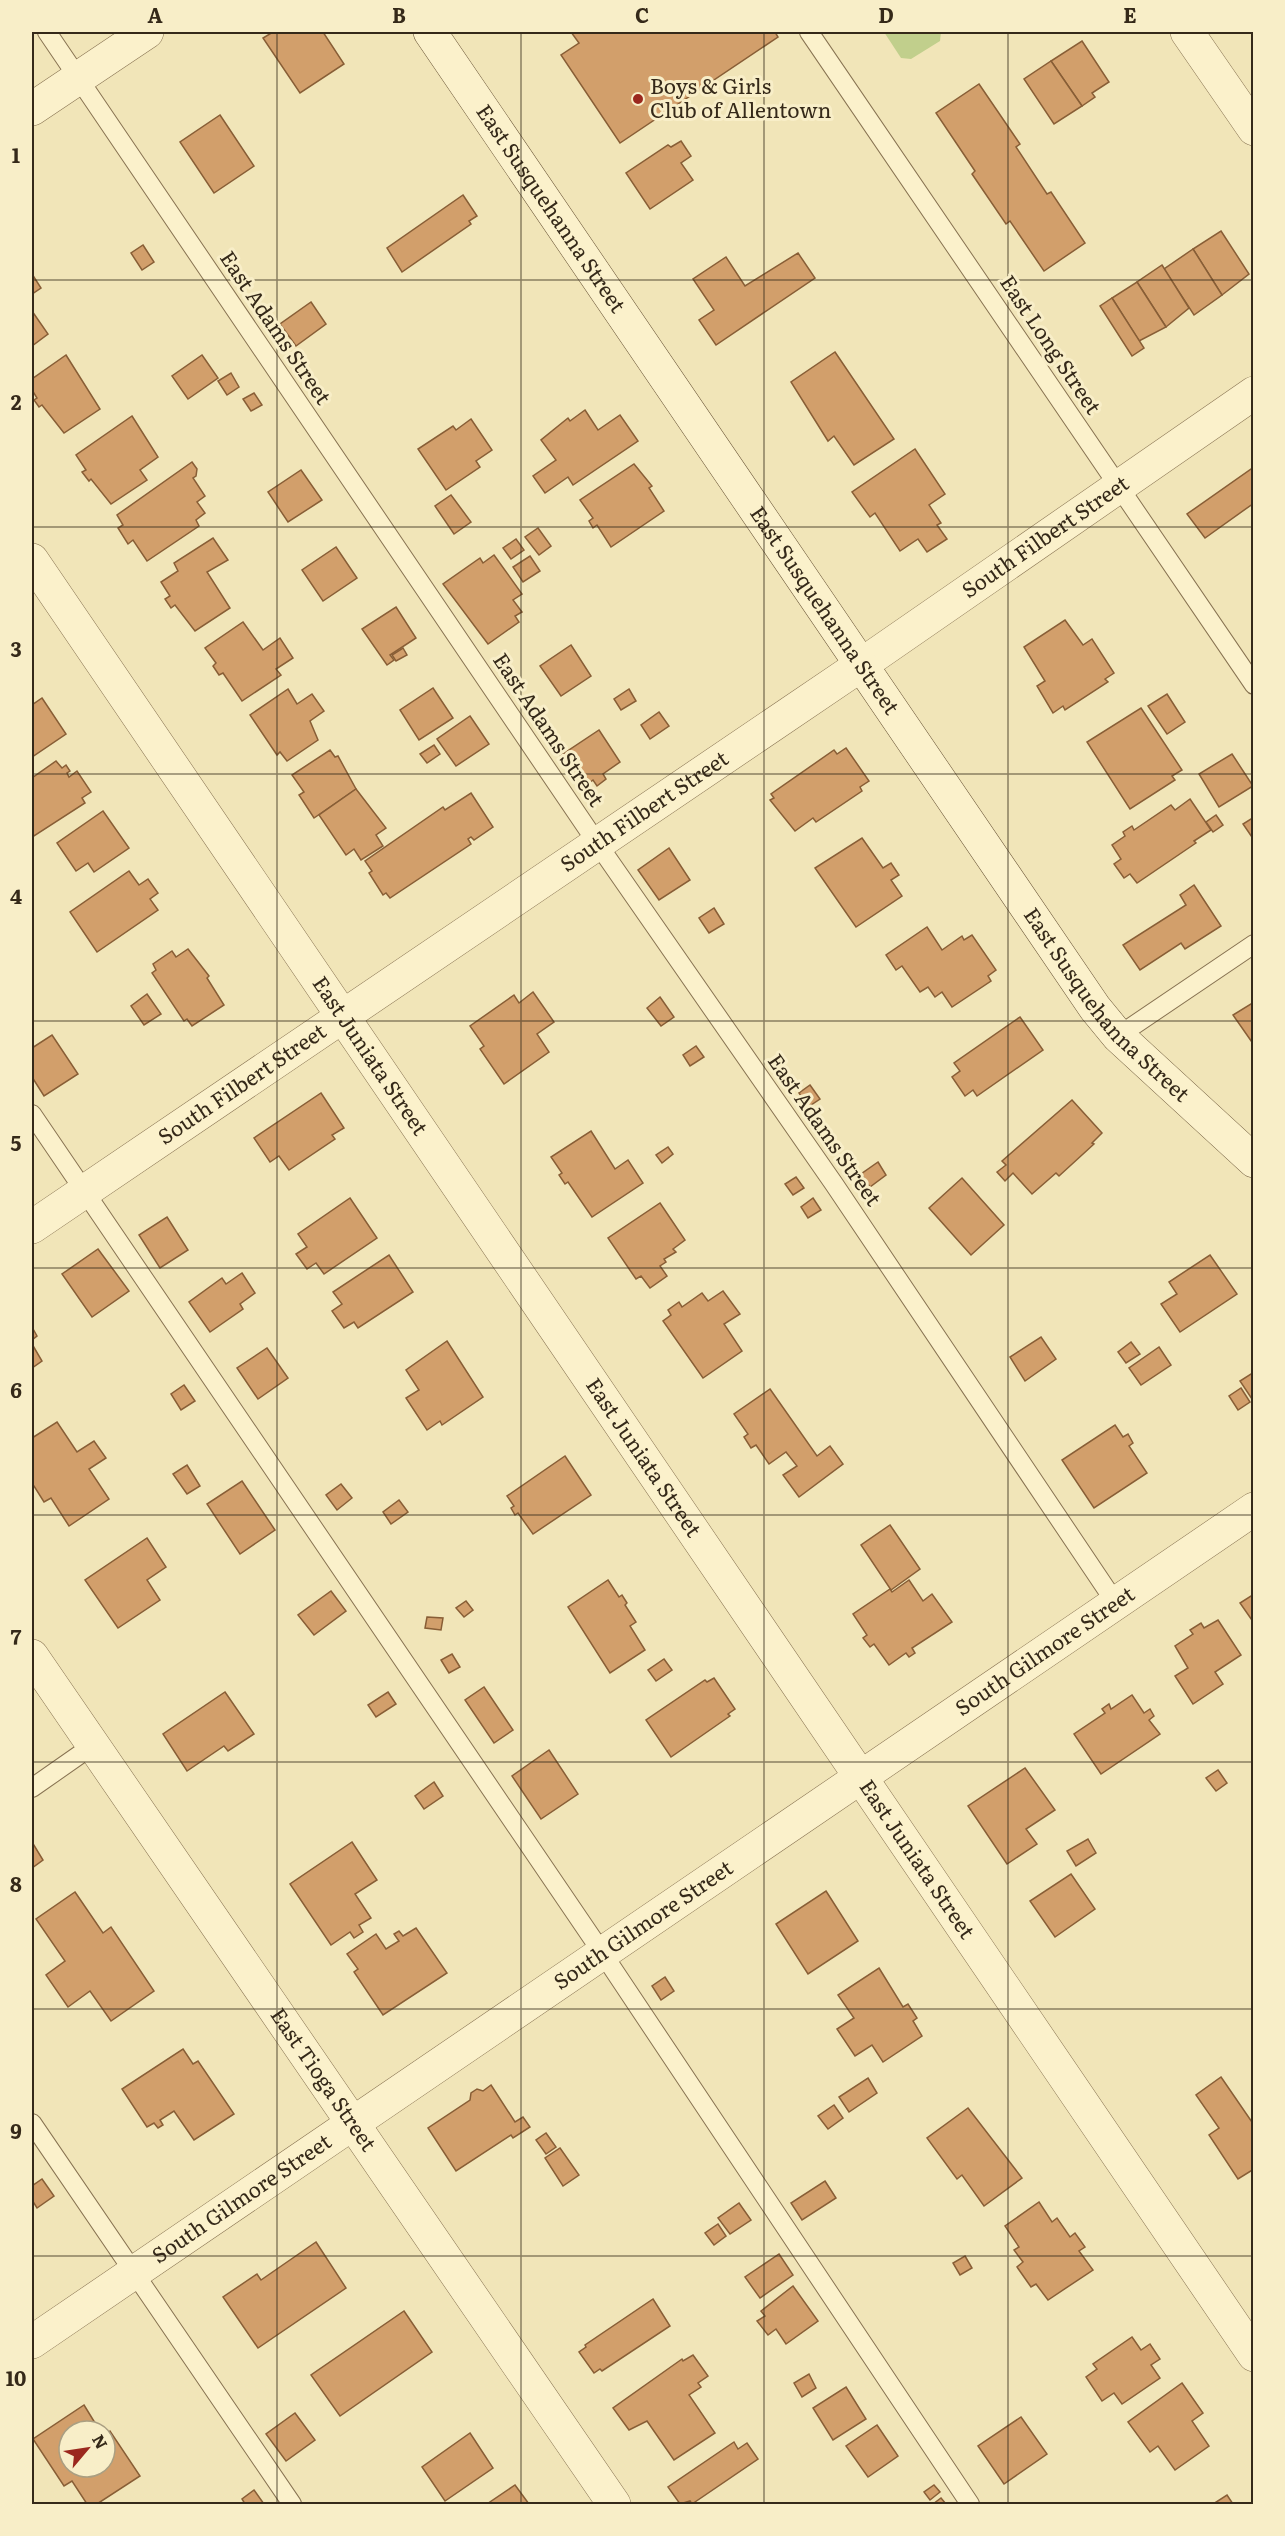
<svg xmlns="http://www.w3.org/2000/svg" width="1285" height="2536" viewBox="0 0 1285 2536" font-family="Literata,serif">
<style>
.green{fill:#c1cf8c}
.building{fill:#d29f6b;stroke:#885e36;stroke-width:1.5}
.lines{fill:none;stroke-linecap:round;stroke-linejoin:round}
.lane-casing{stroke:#887352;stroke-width:20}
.street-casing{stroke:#887352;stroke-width:34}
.secondary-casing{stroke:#695436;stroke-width:34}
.lane{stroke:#fbf1cb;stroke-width:18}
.street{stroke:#fbf1cb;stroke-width:33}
.secondary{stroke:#fbf1cb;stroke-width:33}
.grid{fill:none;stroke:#352919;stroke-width:1.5;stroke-opacity:0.55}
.poi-dot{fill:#9b281e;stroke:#f8eec8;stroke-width:2}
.labels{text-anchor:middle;stroke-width:6;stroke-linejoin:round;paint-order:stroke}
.poi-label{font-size:21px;fill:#352919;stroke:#f8eec8;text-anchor:start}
.street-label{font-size:21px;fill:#352919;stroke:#f8eec8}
.neatline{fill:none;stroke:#352919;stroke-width:2}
.grid-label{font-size:20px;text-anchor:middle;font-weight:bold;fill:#352919}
</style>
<rect width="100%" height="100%" fill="#f1e5b8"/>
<!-- green -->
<polygon class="green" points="884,32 941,32 940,41 911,59 901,58"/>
<!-- building -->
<g class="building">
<polygon points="273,32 323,32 344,64 300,93 263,38"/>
<polygon points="571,32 775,32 778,37 620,143 561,55 579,43"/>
<polygon points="1082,41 1109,82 1092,93 1095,97 1082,106 1051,61"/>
<polygon points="1051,61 1082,106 1054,124 1024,79"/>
<polygon points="979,84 1020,144 1016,147 1047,194 1051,192 1085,243 1044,271 1010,221 1006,224 972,174 975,171 936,113"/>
<polygon points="220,115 254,166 214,193 180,142"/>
<polygon points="681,141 691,156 681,163 693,180 650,209 626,173 668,145 671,147"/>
<polygon points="463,195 477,216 469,221 471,224 402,272 387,248"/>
<polygon points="1221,231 1249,274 1222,295 1193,249"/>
<polygon points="143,245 154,262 142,270 131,253"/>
<polygon points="1193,249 1222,295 1194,315 1164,269"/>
<polygon points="798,253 815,278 716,345 699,320 714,310 693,279 726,257 745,286"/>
<polygon points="1162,265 1189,308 1166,327 1137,282"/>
<polygon points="32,274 41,288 32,294"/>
<polygon points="1137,282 1166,327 1139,341 1112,298"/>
<polygon points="1112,298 1144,348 1132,356 1100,306"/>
<polygon points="311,302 326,324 296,346 280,324"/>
<polygon points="32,311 48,334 32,346"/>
<polygon points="835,352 894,439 854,465 834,436 828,441 791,382"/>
<polygon points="66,355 100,409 64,433 42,405 39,407 34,400 37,398 32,390 32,379"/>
<polygon points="202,355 218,378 188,399 172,376"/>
<polygon points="231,373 239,387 227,395 218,381"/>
<polygon points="254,393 262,405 251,411 243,399"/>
<polygon points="585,410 598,430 620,415 638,441 573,485 568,477 545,493 533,476 556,460 541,440 568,418 570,421"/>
<polygon points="132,416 158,457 140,470 147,480 111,504 91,479 89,481 82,472 86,470 76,455"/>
<polygon points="471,419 492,450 476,461 480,467 446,490 418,449 453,426 456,430"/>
<polygon points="915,449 945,494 929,505 941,523 937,525 947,539 927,552 918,539 900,551 875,513 870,517 852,492"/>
<polygon points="192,462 197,469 196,476 193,478 205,496 197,502 205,513 196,520 199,526 147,561 133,540 128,544 118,528 123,525 117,515"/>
<polygon points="634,464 652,486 649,488 664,511 611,547 597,525 593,528 589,521 593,518 580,500"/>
<polygon points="1254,467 1254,503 1205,538 1187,514"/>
<polygon points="301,470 322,500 288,522 268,492"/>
<polygon points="451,495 471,522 454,534 435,506"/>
<polygon points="538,528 551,546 539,555 525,537"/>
<polygon points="213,538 228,560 207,572 230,608 195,631 175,605 171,608 165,599 170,596 161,582 178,571 174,563"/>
<polygon points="516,539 524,550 511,559 503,548"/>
<polygon points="336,547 357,578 323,601 302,570"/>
<polygon points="494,555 522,594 513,600 522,612 515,616 519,622 488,644 443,584 480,558 483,563"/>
<polygon points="530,556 540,571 523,582 513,567"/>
<polygon points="396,607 416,638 390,655 394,660 387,665 362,629"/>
<polygon points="1065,620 1083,645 1092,639 1114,673 1105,679 1108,682 1065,710 1063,706 1053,713 1037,686 1045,681 1024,647"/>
<polygon points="243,622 263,650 280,638 293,658 276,669 281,675 242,701 223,673 219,675 213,666 216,663 205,648"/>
<polygon points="571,645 591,676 561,696 540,666"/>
<polygon points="403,648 407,655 396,661 392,655"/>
<polygon points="433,688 453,718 419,740 400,710"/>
<polygon points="288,689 297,704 312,694 324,711 310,721 318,740 287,761 280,752 277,755 250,715"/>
<polygon points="629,689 636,701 621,710 614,699"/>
<polygon points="1167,694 1185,722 1167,734 1148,706"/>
<polygon points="42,698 66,734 32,757 32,705"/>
<polygon points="1141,708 1182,770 1172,776 1175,780 1130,809 1087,742"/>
<polygon points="659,712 669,726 650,739 641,725"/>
<polygon points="470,716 489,744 456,766 437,739"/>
<polygon points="599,730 620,762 603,774 606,779 597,786 593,780 581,789 560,756"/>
<polygon points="434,745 440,754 427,763 420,754"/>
<polygon points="846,748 869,781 860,787 862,791 816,822 813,818 795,831 770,800 774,798 771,794 834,750 837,754"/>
<polygon points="330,750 335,757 338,756 356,789 314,818 299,795 304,792 292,775"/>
<polygon points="1232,754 1253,786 1219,807 1199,774"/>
<polygon points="56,761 62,768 66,765 70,771 67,773 69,777 77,771 91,792 82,798 85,803 34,836 32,832 32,778"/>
<polygon points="356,789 386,828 376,835 383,846 361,860 354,849 346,855 319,815"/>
<polygon points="471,793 493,827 474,840 471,837 468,839 471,844 390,898 386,893 383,895 369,873 372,871 365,861 443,807 445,810"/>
<polygon points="1190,799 1211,830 1194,841 1196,843 1137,883 1130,874 1124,878 1114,864 1121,859 1112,845 1125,836 1123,832 1132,826 1134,830 1171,805 1175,810"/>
<polygon points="103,811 129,848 94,872 88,863 76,871 57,843"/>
<polygon points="1216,815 1223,825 1213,832 1206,822"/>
<polygon points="1254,817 1254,840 1243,824"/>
<polygon points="862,838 883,868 891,863 899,875 891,880 902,896 856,927 815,868"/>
<polygon points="669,848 690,880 659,900 638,870"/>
<polygon points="129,871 139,885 148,879 158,893 150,899 158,910 97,952 70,912"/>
<polygon points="1194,885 1221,926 1185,949 1181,943 1140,970 1123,945 1186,905 1180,895"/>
<polygon points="714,908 724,924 709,933 699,918"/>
<polygon points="927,927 942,950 962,936 964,940 972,935 996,970 988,976 991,981 952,1007 942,992 935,997 928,987 920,992 902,966 896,970 886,955"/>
<polygon points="188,949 209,976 207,978 224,1005 192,1026 187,1019 184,1021 152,973 156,970 153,964 172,951 176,957"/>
<polygon points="533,992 554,1022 537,1034 549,1052 504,1084 480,1049 484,1046 470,1026 514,995 519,1003"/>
<polygon points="147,994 161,1014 144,1025 131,1006"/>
<polygon points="660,997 674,1017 661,1026 647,1008"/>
<polygon points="1254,1002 1254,1045 1233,1015"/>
<polygon points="1020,1017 1043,1050 977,1096 973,1090 965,1096 952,1077 960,1071 954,1063"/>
<polygon points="52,1035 78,1074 44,1096 32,1077 32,1048"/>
<polygon points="696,1046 704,1057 690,1066 683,1055"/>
<polygon points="810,1085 820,1099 808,1107 799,1093"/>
<polygon points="321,1093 344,1128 332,1135 335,1139 289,1170 279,1156 270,1162 254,1138"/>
<polygon points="1072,1100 1102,1133 1092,1143 1094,1144 1059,1176 1056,1173 1032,1194 1013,1173 1005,1181 997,1172 1006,1165 1002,1161"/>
<polygon points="591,1131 615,1169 628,1160 643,1183 592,1217 568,1182 565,1184 559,1175 562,1173 551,1157"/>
<polygon points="668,1147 673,1154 662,1163 656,1155"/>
<polygon points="878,1162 886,1175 870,1187 861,1174"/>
<polygon points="796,1177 804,1188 793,1195 785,1184"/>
<polygon points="962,1178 1004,1225 971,1255 929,1208"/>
<polygon points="350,1198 377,1238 324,1274 316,1263 307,1269 296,1254 307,1247 298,1234"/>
<polygon points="813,1198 821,1210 808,1218 801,1207"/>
<polygon points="660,1203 685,1240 673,1249 676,1252 664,1259 666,1262 660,1266 667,1276 650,1288 641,1276 636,1279 608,1238"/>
<polygon points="167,1217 188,1250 160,1268 139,1235"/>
<polygon points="98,1249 129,1291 92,1317 62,1274"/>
<polygon points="389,1255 413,1292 358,1328 354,1322 344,1328 332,1311 342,1304 333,1292"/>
<polygon points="1210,1255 1237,1294 1180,1332 1161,1304 1177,1294 1169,1282"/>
<polygon points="242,1273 255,1293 240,1304 243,1309 210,1332 189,1302 222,1278 226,1284"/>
<polygon points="723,1291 740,1314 724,1324 742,1351 703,1378 663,1321 671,1315 668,1310 679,1302 682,1307 702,1293 708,1301"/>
<polygon points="32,1327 37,1336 32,1340"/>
<polygon points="1041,1337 1056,1359 1025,1381 1010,1357"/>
<polygon points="447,1341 483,1397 442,1425 440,1421 427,1430 406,1398 419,1390 406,1370"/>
<polygon points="1131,1342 1140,1354 1126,1363 1118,1352"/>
<polygon points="32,1344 42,1361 32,1368"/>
<polygon points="1159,1347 1171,1365 1141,1385 1129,1368"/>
<polygon points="267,1348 288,1378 258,1399 237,1368"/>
<polygon points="1254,1372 1254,1402 1240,1381"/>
<polygon points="184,1385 195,1401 181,1410 171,1394"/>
<polygon points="1241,1388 1250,1402 1238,1410 1229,1396"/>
<polygon points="770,1389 817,1456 830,1446 843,1464 799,1497 783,1475 797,1466 786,1452 769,1464 756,1445 751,1448 744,1437 748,1434 734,1414"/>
<polygon points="57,1422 77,1452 94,1441 106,1458 89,1469 109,1499 69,1526 51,1498 44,1502 34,1486 32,1486 32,1438"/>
<polygon points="1115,1425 1123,1437 1128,1434 1133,1443 1129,1446 1147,1473 1094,1508 1062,1460"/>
<polygon points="565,1456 591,1495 533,1534 518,1513 515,1515 511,1508 514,1506 507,1496"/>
<polygon points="187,1465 200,1486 187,1494 173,1474"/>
<polygon points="242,1481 275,1530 240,1554 207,1504"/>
<polygon points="341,1484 352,1498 337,1510 326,1495"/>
<polygon points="399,1500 408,1512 391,1524 383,1512"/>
<polygon points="890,1525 920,1569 891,1590 861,1545"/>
<polygon points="147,1538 166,1567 147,1580 160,1600 118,1628 85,1580"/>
<polygon points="608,1580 619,1597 622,1595 627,1603 625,1605 636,1622 630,1626 645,1650 610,1673 568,1607"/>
<polygon points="909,1580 923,1601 932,1594 952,1622 912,1648 915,1653 909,1657 906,1653 889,1665 874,1644 870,1647 863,1638 867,1635 853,1614 890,1589 892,1592"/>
<polygon points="331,1591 346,1611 314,1635 298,1615"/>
<polygon points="1254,1594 1254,1623 1240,1603"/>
<polygon points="466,1601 473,1610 464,1617 456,1608"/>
<polygon points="427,1617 443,1618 441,1630 425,1628"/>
<polygon points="1218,1620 1241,1655 1215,1672 1223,1684 1193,1704 1175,1676 1188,1668 1175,1646 1193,1634 1190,1630 1201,1623 1204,1628"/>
<polygon points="452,1654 460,1667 449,1673 441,1660"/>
<polygon points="664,1659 672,1670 656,1681 648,1670"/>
<polygon points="714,1678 735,1709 728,1714 730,1716 671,1757 646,1720 705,1680 707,1682"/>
<polygon points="484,1687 513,1730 494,1743 465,1700"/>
<polygon points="225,1692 254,1734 228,1751 224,1746 187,1771 163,1734"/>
<polygon points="388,1692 396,1704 376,1717 368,1705"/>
<polygon points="1132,1695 1144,1713 1150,1709 1154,1716 1149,1720 1160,1734 1101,1774 1074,1734 1105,1713 1102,1709 1109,1704 1111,1709"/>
<polygon points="549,1750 578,1794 541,1819 512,1776"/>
<polygon points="1025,1768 1055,1810 1026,1829 1037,1844 1007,1864 968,1806"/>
<polygon points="1218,1770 1227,1783 1216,1791 1206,1778"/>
<polygon points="434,1782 443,1796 424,1809 415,1796"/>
<polygon points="1088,1839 1096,1853 1076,1866 1067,1851"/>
<polygon points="32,1842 43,1860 32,1868"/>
<polygon points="352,1842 377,1880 355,1894 371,1918 359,1925 363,1932 354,1938 350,1932 331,1945 290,1884"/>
<polygon points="1071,1874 1095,1909 1055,1937 1030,1901"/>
<polygon points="826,1891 858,1941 808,1974 776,1924"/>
<polygon points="75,1892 103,1933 111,1927 154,1991 111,2021 90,1991 68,2007 46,1975 65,1961 36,1919"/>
<polygon points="416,1928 447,1973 383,2015 354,1972 358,1969 347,1954 376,1934 386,1949 399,1941 394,1934 399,1931 403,1936"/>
<polygon points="879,1968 903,2007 908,2004 917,2018 913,2021 922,2036 883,2062 872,2045 855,2056 837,2029 854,2018 838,1995"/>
<polygon points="665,1977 674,1991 661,2000 652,1986"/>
<polygon points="183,2049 193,2064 198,2061 234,2114 194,2140 174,2111 160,2120 163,2125 158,2128 154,2123 147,2127 122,2089"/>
<polygon points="1221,2077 1254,2125 1254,2169 1238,2179 1209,2135 1219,2128 1196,2095"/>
<polygon points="868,2078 877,2093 849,2112 839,2097"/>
<polygon points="491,2085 515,2122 523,2117 530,2127 513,2138 511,2135 456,2171 428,2128 470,2100 471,2093 477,2089 483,2091"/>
<polygon points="834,2105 843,2118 828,2129 818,2116"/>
<polygon points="968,2108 1022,2178 984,2206 962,2175 957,2179 927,2138"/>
<polygon points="546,2133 556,2147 546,2154 536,2140"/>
<polygon points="560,2148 579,2175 563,2186 545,2158"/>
<polygon points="42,2179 54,2196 37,2208 32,2200 32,2186"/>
<polygon points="825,2181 836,2198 802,2220 791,2203"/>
<polygon points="1039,2202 1052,2222 1057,2218 1070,2237 1075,2233 1085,2247 1079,2251 1093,2270 1048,2300 1036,2284 1031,2287 1017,2267 1023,2262 1014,2250 1019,2247 1005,2226"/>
<polygon points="739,2203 751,2220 730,2234 718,2218"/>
<polygon points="718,2224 726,2236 714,2245 705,2233"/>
<polygon points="316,2242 346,2288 258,2348 223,2297 257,2274 261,2280"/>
<polygon points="779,2254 793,2275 760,2298 745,2277"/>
<polygon points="965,2256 972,2268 960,2275 953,2263"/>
<polygon points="793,2286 818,2321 786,2344 776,2329 768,2335 757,2321 765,2316 761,2311"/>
<polygon points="653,2299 670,2326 602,2371 600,2369 594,2373 579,2352 586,2347 585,2345"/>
<polygon points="404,2311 432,2352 340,2416 311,2375"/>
<polygon points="1132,2337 1141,2350 1150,2344 1160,2359 1151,2365 1160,2378 1122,2404 1114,2393 1102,2401 1086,2377 1097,2369 1093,2364"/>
<polygon points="693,2355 708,2376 698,2383 701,2387 689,2395 715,2433 674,2460 647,2421 629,2430 613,2408 682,2359 683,2361"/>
<polygon points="809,2374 816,2388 802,2397 794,2383"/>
<polygon points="1182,2383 1203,2413 1192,2421 1209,2446 1175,2470 1158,2446 1150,2452 1128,2422"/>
<polygon points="846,2387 866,2419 833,2440 813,2408"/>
<polygon points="84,2405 100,2431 69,2431 69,2467 105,2467 105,2435 110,2431 140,2476 97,2504 87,2504 72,2481 64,2486 33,2439"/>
<polygon points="295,2413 315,2440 286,2461 266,2434"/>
<polygon points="1021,2417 1047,2454 1004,2484 978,2446"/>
<polygon points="877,2425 898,2456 868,2477 846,2446"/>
<polygon points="470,2433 493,2468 445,2501 422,2467"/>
<polygon points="734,2442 738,2449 747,2443 758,2459 692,2504 690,2501 680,2504 668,2487"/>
<polygon points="515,2485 529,2504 487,2504"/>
<polygon points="934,2485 940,2492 930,2500 924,2492"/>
<polygon points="254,2490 264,2504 245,2504 242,2499"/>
<polygon points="1227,2495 1233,2504 1213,2504"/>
<polygon points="941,2498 946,2504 933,2504"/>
</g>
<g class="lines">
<!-- lane casing -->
<g class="lane-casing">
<g id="lane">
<polyline points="47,32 597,843 834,1184 1115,1602"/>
<polyline points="809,32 1254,685"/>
<polyline points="1118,1036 1254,944"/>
<polyline points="32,1114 603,1954 970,2504"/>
<polyline points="32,1788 92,1746"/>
<polyline points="32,2123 292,2504"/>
</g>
</g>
<!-- street casing -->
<g class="street-casing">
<g id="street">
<polyline points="1187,32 1254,129"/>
<polyline points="32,109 147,32"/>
<path id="s1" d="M32,560L1254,2355"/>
<path id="s2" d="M32,1227L861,665L1254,393"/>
<path id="s3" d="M32,1656L614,2504"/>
<path id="s4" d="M32,2342L1254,1509"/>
</g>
</g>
<!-- secondary casing -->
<g class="secondary-casing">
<g id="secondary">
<path id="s5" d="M430,32L1095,1008L1118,1036L1254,1161"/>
</g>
</g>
<!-- lane -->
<use href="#lane" class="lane"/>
<!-- street -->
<use href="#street" class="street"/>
<!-- secondary -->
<use href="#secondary" class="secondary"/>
</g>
<!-- grid -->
<path class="grid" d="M277,32V2504M521,32V2504M764,32V2504M1008,32V2504M32,280H1254M32,527H1254M32,774H1254M32,1021H1254M32,1268H1254M32,1515H1254M32,1762H1254M32,2009H1254M32,2256H1254"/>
<!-- markers -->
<circle class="poi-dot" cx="638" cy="99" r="6"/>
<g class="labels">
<!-- poi labels -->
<g class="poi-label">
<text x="650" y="94">Boys &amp; Girls<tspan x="650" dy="24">Club of Allentown</tspan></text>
</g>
<!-- street labels -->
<g class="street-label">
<text dy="7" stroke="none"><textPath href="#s5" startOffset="214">East Susquehanna Street</textPath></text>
<text transform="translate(275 328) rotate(56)" y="7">East Adams Street</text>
<text transform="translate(1050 345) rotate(56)" y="7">East Long Street</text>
<text dy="7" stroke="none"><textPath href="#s2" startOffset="1226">South Filbert Street</textPath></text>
<text dy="7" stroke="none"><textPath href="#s5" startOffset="700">East Susquehanna Street</textPath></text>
<text transform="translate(548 730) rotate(56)" y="7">East Adams Street</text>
<text dy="7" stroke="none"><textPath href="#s2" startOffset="740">South Filbert Street</textPath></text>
<text dy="7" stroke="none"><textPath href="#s5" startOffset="1186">East Susquehanna Street</textPath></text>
<text dy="7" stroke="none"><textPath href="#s1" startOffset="600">East Juniata Street</textPath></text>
<text dy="7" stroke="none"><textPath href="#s2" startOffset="254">South Filbert Street</textPath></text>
<text transform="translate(824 1130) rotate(55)" y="7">East Adams Street</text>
<text dy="7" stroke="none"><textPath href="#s1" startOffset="1086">East Juniata Street</textPath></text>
<text dy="7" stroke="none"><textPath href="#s4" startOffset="1226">South Gilmore Street</textPath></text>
<text dy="7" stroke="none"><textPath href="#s1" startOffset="1572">East Juniata Street</textPath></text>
<text dy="7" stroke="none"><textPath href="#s4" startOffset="740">South Gilmore Street</textPath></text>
<text dy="7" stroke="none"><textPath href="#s3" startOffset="514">East Tioga Street</textPath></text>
<text dy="7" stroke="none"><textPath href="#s4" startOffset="254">South Gilmore Street</textPath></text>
</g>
</g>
<!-- border -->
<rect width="1285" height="2536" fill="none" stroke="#f8eec8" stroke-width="66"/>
<!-- north arrow -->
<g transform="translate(87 2449) rotate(61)"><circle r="28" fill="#f8eec8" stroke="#aa9f82" stroke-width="1.5"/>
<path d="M0-4.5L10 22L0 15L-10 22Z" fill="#9b281e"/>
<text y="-9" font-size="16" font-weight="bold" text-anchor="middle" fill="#352919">N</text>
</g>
<rect x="33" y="33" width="1219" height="2470" class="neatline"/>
<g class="grid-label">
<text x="155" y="23">A</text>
<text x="399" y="23">B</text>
<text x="642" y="23">C</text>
<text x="886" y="23">D</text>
<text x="1130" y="23">E</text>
<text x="16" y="163">1</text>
<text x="16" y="410">2</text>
<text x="16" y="657">3</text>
<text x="16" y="904">4</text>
<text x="16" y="1151">5</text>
<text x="16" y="1398">6</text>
<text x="16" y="1645">7</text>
<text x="16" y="1892">8</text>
<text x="16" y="2139">9</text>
<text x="16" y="2386">10</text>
</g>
</svg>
